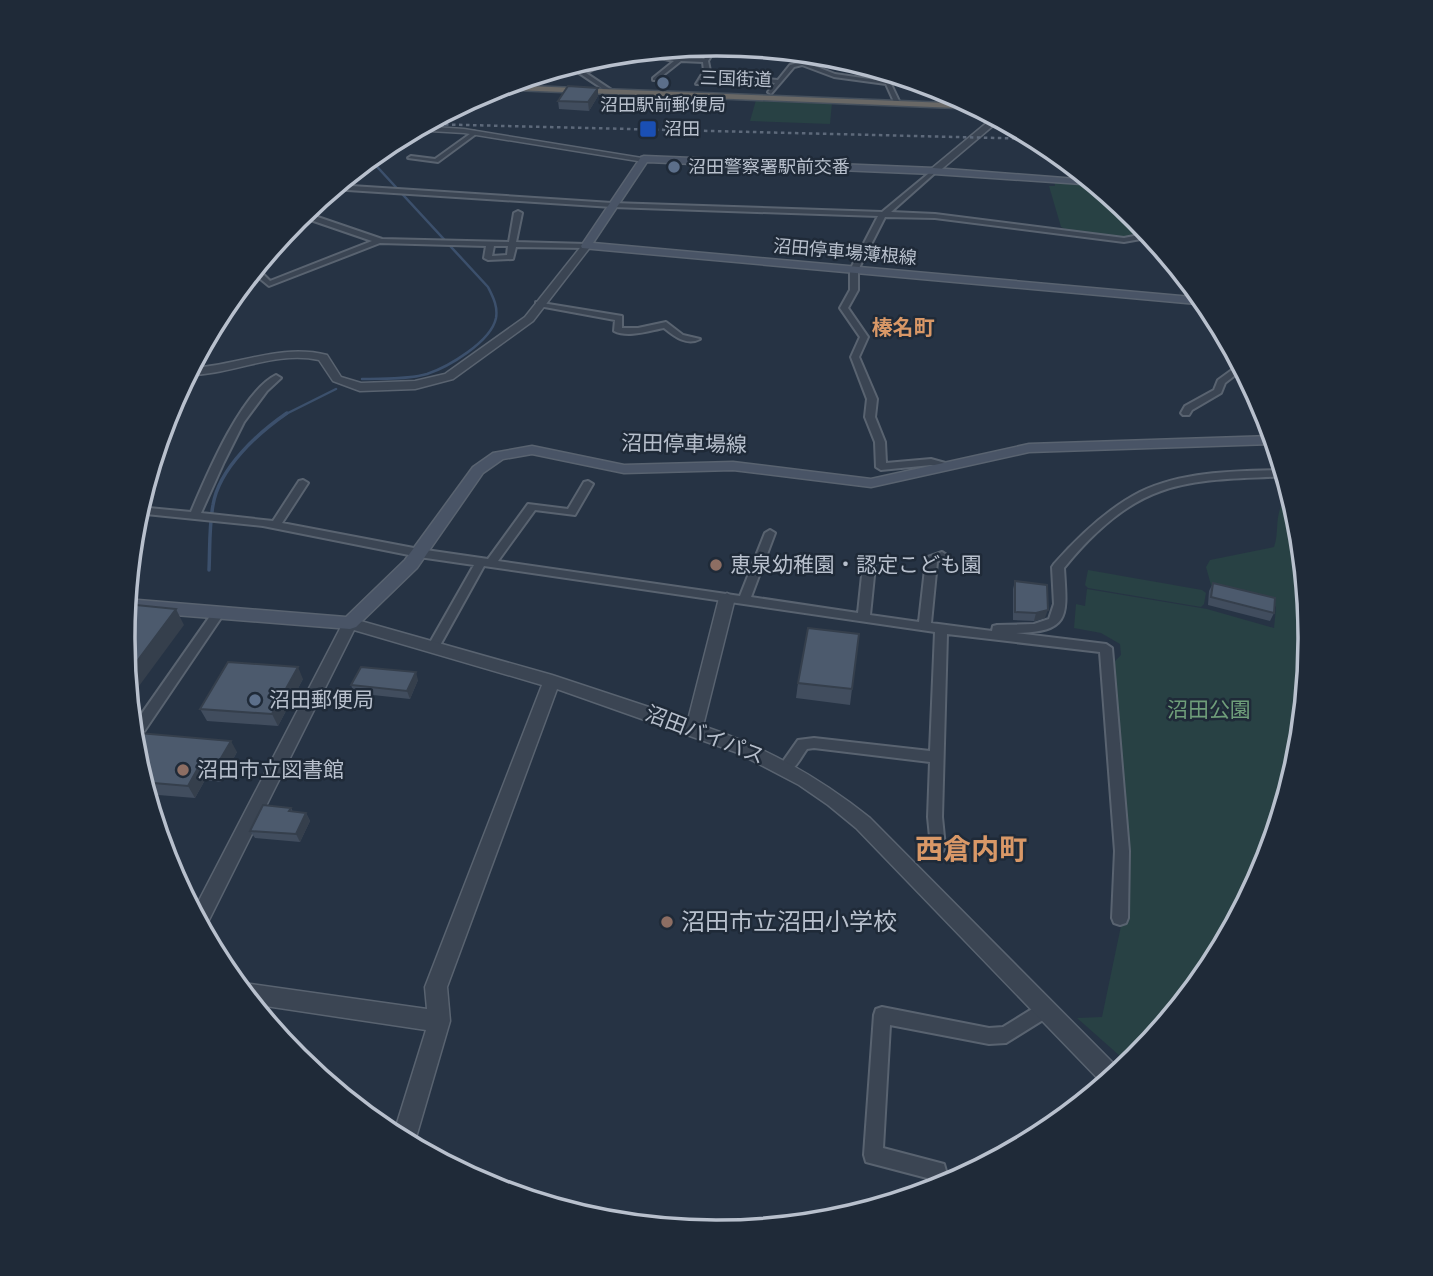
<svg xmlns="http://www.w3.org/2000/svg" width="1433" height="1276" viewBox="0 0 1433 1276" font-family="Raleway,'Noto Sans JP',sans-serif">
<style>
.green{fill:#284144}
.lines{fill:none;stroke-linecap:round;stroke-linejoin:round}
.stream-far1{stroke:#3c506c;stroke-width:2.5}
.stream{stroke:#3c506c;stroke-width:3.5}
.minor-casing{stroke:#596370;stroke-width:4}
.tertiary-casing{stroke:#596370;stroke-width:3}
.secondary-casing{stroke:#596370;stroke-width:3}
.trunk-casing{stroke:#45505d;stroke-width:3}
.minor{fill:#3b4553;fill-rule:evenodd}
.tertiary{fill:#3b4553;fill-rule:evenodd}
.secondary{fill:#495466;fill-rule:evenodd}
.trunk{fill:#696866;fill-rule:evenodd}
.rail{stroke:#5d697a;stroke-width:2.5;stroke-dasharray:3.5 3.5;stroke-linecap:butt}
.wall{fill:#414d5e}
.shaded-wall{fill:#353f4c}
.building{fill:#4c5a6d;stroke:#353f4c;stroke-width:2}
.service-dot{fill:#5c6f8a;stroke:#1f2a38;stroke-width:2.5}
.transit-dot{fill:#1a4fb4;stroke:#1f2a38;stroke-width:2.5}
.education-dot{fill:#8d6e63;stroke:#1f2a38;stroke-width:2.5}
.labels{text-anchor:middle;stroke-width:5;stroke-linejoin:round;paint-order:stroke}
.far-street-label{font-size:18px;fill:#b8c0cd;stroke:#1f2a38}
.far-poi-label{font-size:18px;fill:#b8c0cd;stroke:#1f2a38;text-anchor:start}
.far-quarter-label{font-size:21px;font-weight:bold;fill:#d99867;stroke:#1f2a38}
.street-label{font-size:21px;fill:#b8c0cd;stroke:#1f2a38}
.poi-label{font-size:21px;fill:#b8c0cd;stroke:#1f2a38;text-anchor:start}
.park-label{font-size:21px;fill:#6f9e7a;stroke:#1f2a38}
.near-poi-label{font-size:24px;fill:#b8c0cd;stroke:#1f2a38;text-anchor:start}
.near-quarter-label{font-size:28px;font-weight:bold;fill:#d99867;stroke:#1f2a38}
.rim{fill:none;stroke:#b8c0cd;stroke-width:3.5}
</style>
<rect width="100%" height="100%" fill="#263344"/>
<!-- green -->
<g class="green">
<polygon points="756,100 832,103 830,124 750,121"/>
<path d="M1054,181L1098,186L1137,218L1150,234C1121,239 1087,241 1061,227L1049,186H1055Z"/>
<path d="M1293,500L1299,522L1311,638L1299,754L1265,866L1210,968L1129,1064L1077,1018L1102,1017L1122,921L1112,664L1121,655L1120,644L1101,633L1074,628L1076,604L1085,606L1087,589L1207,609L1274,628L1276,607C1261,592 1230,596 1211,585L1206,567L1210,560L1274,547C1279,533 1275,521 1281,506Z"/>
<polygon points="1088,570 1202,590 1206,593 1204,604 1201,607 1088,588 1085,585"/>
</g>
<g class="lines">
<!-- stream-far1 -->
<g class="stream-far1">
<path d="M362,379C383,378 406,380 427,374C448,367 491,342 496,318C498,306 493,297 488,287L369,158"/>
<polyline points="284,415 336,389"/>
</g>
<!-- stream -->
<path class="stream" d="M209,570C210,549 209,526 213,505C219,468 258,433 287,413"/>
<!-- minor casing -->
<g class="minor-casing">
<g id="minor">
<polygon points="677,48 783,50 789,51 798,59 814,53 820,54 802,61 835,74 890,82 900,103 895,104 886,84 834,77 802,65 794,67 771,94 768,92 775,83 739,79 742,77 778,80 790,65 798,63 785,54 665,49"/>
<polygon points="639,51 666,57 704,59 707,56 711,56 708,61 710,71 700,84 696,84 704,71 703,62 681,61 657,80 653,80 653,78 674,61 631,52"/>
<polygon points="630,52 586,73 613,91 613,93 609,93 579,73 621,53"/>
<polygon points="992,121 1007,123 1014,126 990,124"/>
<polygon points="474,131 476,134 438,162 408,158 411,156 435,159"/>
<polygon points="934,169 936,170 936,172 891,212 935,214 1124,238 1149,233 1152,237 1124,242 935,218 885,217 858,270 858,290 848,308 868,337 859,357 877,399 875,417 885,442 886,463 931,459 949,464 949,468 931,465 881,470 876,467 875,442 865,417 867,399 851,357 860,337 840,308 850,290 850,270 878,216 612,207 332,189 336,185 612,203 882,212"/>
<path d="M518,211L522,213L516,242L586,244L590,246L586,248L516,247L513,259L488,260L484,258L486,246L380,243L269,286L252,272L260,263V271L270,281L372,241L299,216L303,212L382,239L509,242L514,213ZM494,246H508L507,255L492,256Z"/>
<path d="M536,302L622,316V328H638L666,322L683,335L700,339C687,346 675,337 664,328C648,331 628,338 614,331L615,320L539,306H536Z"/>
<polygon points="1240,364 1243,369 1225,383 1221,393 1192,410 1189,415 1183,415 1181,413 1185,406 1214,390 1218,380"/>
<path d="M276,375L281,378L267,391L244,422L224,462L201,513L273,521L299,481L303,480L308,483L282,523L419,549L488,559L528,504L568,509L584,482L588,481L593,484L575,515L535,510L498,561L740,596L765,533L770,530L775,533L751,597L858,613L863,566L869,562L875,566L870,615L919,622L926,560L928,557L942,552L948,556L937,562L931,623L992,631L993,626L997,625L1034,624L1049,619L1054,604L1052,567L1054,564C1078,537 1107,509 1140,492C1183,471 1237,471 1284,470L1285,476C1244,479 1201,477 1161,491C1123,504 1089,537 1064,568C1067,616 1071,632 1016,633L1106,644L1112,648L1129,851L1128,918L1126,923L1120,925L1114,923L1112,918L1115,851L1100,652L947,634L942,817L945,847L943,851L938,853L933,851L931,847L928,817L930,762L814,748L807,749C800,758 794,775 781,771L779,767L798,740L814,738L930,751L935,632L484,566L438,649L434,650L428,646L474,565L419,557L263,526L136,513L138,507L191,512C206,477 241,392 276,375Z"/>
<polygon points="219,608 223,609 225,612 223,615 137,742 133,743 131,729 215,609"/>
<polygon points="1045,1001 1051,1003 1053,1009 1051,1015 1006,1043 989,1044 890,1025 883,1148 944,1164 946,1171 945,1186 927,1192 927,1178 866,1162 864,1155 874,1015 876,1009 882,1007 989,1028 1003,1027"/>
</g>
</g>
<!-- tertiary casing -->
<g class="tertiary-casing">
<g id="tertiary">
<polygon points="995,116 1001,119 937,173 931,173 931,169"/>
<polygon points="420,126 464,129 648,159 644,162 464,133 413,130"/>
<path d="M583,244L591,246L533,321L453,379L415,389L360,391L333,381L319,360C274,350 231,376 186,375L190,368C237,366 280,343 327,355L341,377L361,383L415,381L445,374L525,317Z"/>
<path d="M727,593L735,598L703,726C765,747 819,777 870,818L1121,1071L1104,1085L856,828L828,805L799,785L738,753L557,689L447,987L450,1021L415,1141L413,1146L393,1136L426,1030L252,1004L237,985L243,983L427,1009L425,987L542,685L354,630L205,928L202,930L193,912L345,619L350,618L552,675L688,720L719,598Z"/>
</g>
</g>
<!-- secondary casing -->
<g class="secondary-casing">
<g id="secondary">
<polygon points="644,156 934,168 1090,180 1097,185 934,174 647,162 593,243 1203,298 1208,305 582,248 581,246 641,157"/>
<polygon points="1273,436 1274,444 1029,452 871,487 733,470 624,473 532,454 503,459 483,473 417,568 356,627 350,629 125,611 126,599 346,617 405,560 473,467 493,453 532,446 624,465 733,462 871,479 1029,444"/>
</g>
</g>
<!-- trunk casing -->
<g class="trunk-casing">
<polygon id="trunk" points="504,85 972,104 981,109 490,89"/>
</g>
<!-- minor -->
<use href="#minor" class="minor"/>
<!-- tertiary -->
<use href="#tertiary" class="tertiary"/>
<!-- secondary -->
<use href="#secondary" class="secondary"/>
<!-- trunk -->
<use href="#trunk" class="trunk"/>
<!-- rail -->
<polyline class="rail" points="424,124 1038,139"/>
</g>
<!-- wall -->
<g class="wall">
<polygon points="598,96 589,111 559,109 558,101"/>
<polygon points="1015,581 1045,618 1034,621 1013,620 1013,589"/>
<polygon points="1213,583 1274,613 1270,621 1208,605 1209,591"/>
<polygon points="859,634 850,705 796,698 798,683"/>
<polygon points="303,679 278,726 207,721 200,709"/>
<polygon points="418,680 410,699 354,693 351,685"/>
<polygon points="237,752 221,782 205,780 195,798 146,794 134,754"/>
<polygon points="291,808 293,812 306,813 310,821 300,842 255,838 250,831"/>
</g>
<!-- shaded-wall -->
<g class="shaded-wall">
<polygon points="598,88 598,96 589,111 588,102"/>
<polygon points="176,609 184,625 128,701 126,676"/>
<polygon points="1048,610 1045,618 1034,621 1036,613"/>
<polygon points="298,667 303,679 278,726 272,714"/>
<polygon points="416,672 418,680 410,699 407,691"/>
<polygon points="231,741 237,752 221,782 214,770"/>
<polygon points="198,768 205,780 195,798 188,786"/>
<polygon points="306,813 310,821 300,842 296,834"/>
</g>
<!-- building -->
<g class="building">
<polygon points="568,86 598,88 588,102 558,101"/>
<polygon points="1015,581 1047,585 1048,610 1036,613 1015,612"/>
<polygon points="1213,583 1275,598 1274,613 1211,597"/>
<polygon points="126,604 176,609 126,676 122,638"/>
<polygon points="808,628 859,634 852,689 798,683"/>
<polygon points="228,662 298,667 272,714 200,709"/>
<polygon points="361,667 416,672 407,691 351,685"/>
<polygon points="139,733 231,741 214,770 198,768 188,786 142,782 134,754 132,742"/>
<polygon points="263,805 291,808 289,811 306,813 296,834 250,831"/>
</g>
<!-- markers -->
<g class="service-dot">
<circle cx="663" cy="83" r="7"/>
<circle cx="674" cy="167" r="7"/>
<circle cx="255" cy="700" r="7"/>
</g>
<rect class="transit-dot" x="639" y="120" width="18" height="18" rx="3.5"/>
<g class="education-dot">
<circle cx="716" cy="565" r="7"/>
<circle cx="183" cy="770" r="7"/>
<circle cx="667" cy="922" r="7"/>
</g>
<g class="labels">
<!-- far-street labels -->
<g class="far-street-label">
<text transform="translate(736 79) rotate(2)" y="6">三国街道</text>
<text transform="translate(845 252) rotate(5)" y="6">沼田停車場薄根線</text>
</g>
<!-- far-poi labels -->
<g class="far-poi-label">
<text x="663" y="111" text-anchor="middle">沼田駅前郵便局</text>
<text x="664" y="135">沼田</text>
<text x="688" y="173">沼田警察署駅前交番</text>
</g>
<!-- far-quarter labels -->
<g class="far-quarter-label">
<text x="903" y="335">榛名町</text>
</g>
<!-- street labels -->
<g class="street-label">
<text transform="translate(684 444) rotate(1)" y="7">沼田停車場線</text>
<text transform="translate(705 735) rotate(21)" y="7">沼田バイパス</text>
</g>
<!-- poi labels -->
<g class="poi-label">
<text x="730" y="572">恵泉幼稚園・認定こども園</text>
<text x="269" y="707">沼田郵便局</text>
<text x="197" y="777">沼田市立図書館</text>
</g>
<!-- park labels -->
<g class="park-label">
<text x="1209" y="717">沼田公園</text>
</g>
<!-- near-poi labels -->
<g class="near-poi-label">
<text x="681" y="930">沼田市立沼田小学校</text>
</g>
<!-- near-quarter labels -->
<g class="near-quarter-label">
<text x="971" y="859">西倉内町</text>
</g>
</g>
<!-- crop -->
<path d="M0 0H1433V1276H0ZM716 56H717A581 581 0 0 1 1298 637V639A581 581 0 0 1 717 1220H716A581 581 0 0 1 135 639V637A581 581 0 0 1 716 56Z" fill="#1f2a38" fill-rule="evenodd"/>
<path class="rim" d="M716 56H717A581 581 0 0 1 1298 637V639A581 581 0 0 1 717 1220H716A581 581 0 0 1 135 639V637A581 581 0 0 1 716 56Z"/>
</svg>
